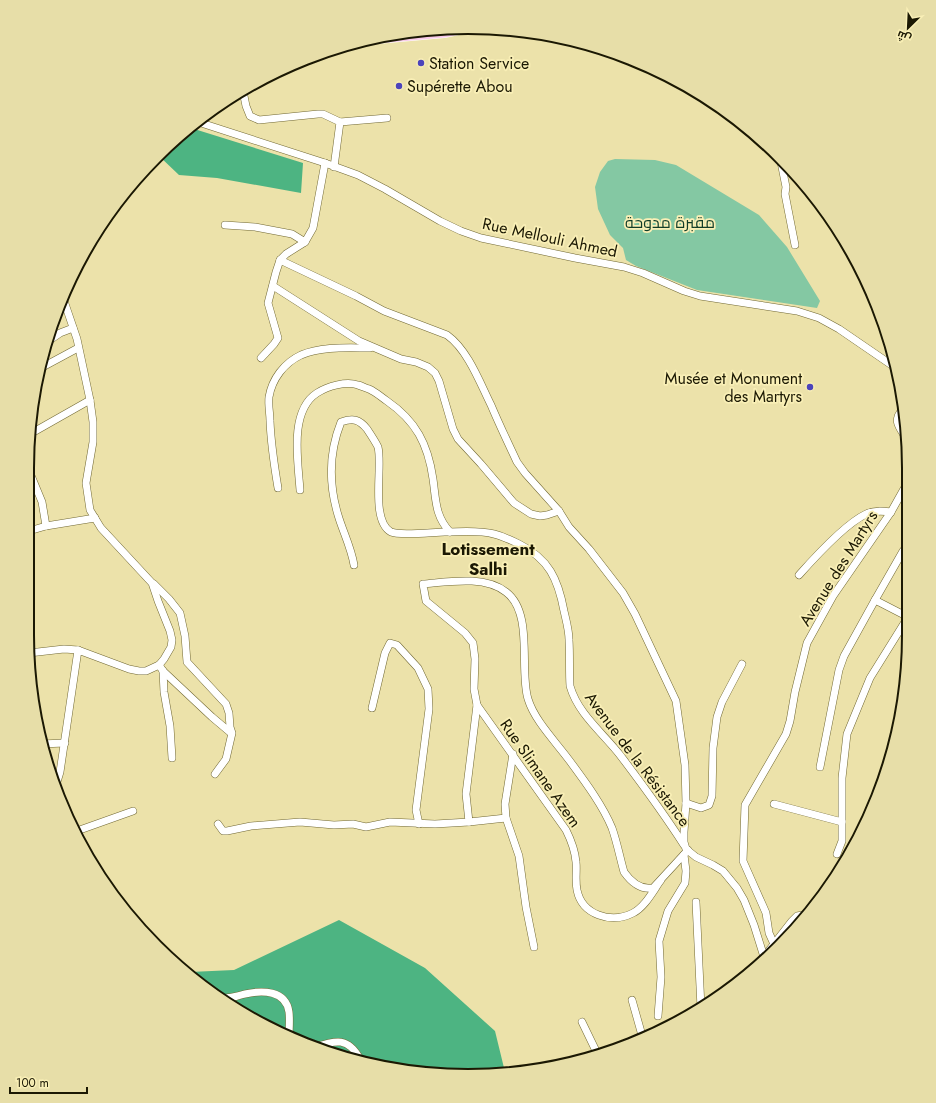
<svg xmlns="http://www.w3.org/2000/svg" width="936" height="1103" viewBox="0 0 936 1103" font-family="Jost,Cairo,sans-serif">
<style>
.green{fill:#84c8a3}
.forest{fill:#4db482}
.lines{fill:none;stroke-linecap:round;stroke-linejoin:round}
.minor-casing{stroke:#716833;stroke-width:8}
.major-casing{stroke:#fff;stroke-width:10}
.minor{stroke:#fff;stroke-width:7}
.major{stroke:#f8cbe9;stroke-width:9}
.poi-dot{fill:#4c44bb;stroke:#f9efb6;stroke-width:1.5}
.labels{text-anchor:middle;stroke-width:3.5;stroke-linejoin:round;paint-order:stroke}
.poi-label{font-size:16px;fill:#1b1803;stroke:#f9efb6;text-anchor:start}
.park-label{font-size:16px;fill:#113d28;stroke:#f9efb6}
.street-label{font-size:16px;fill:#1b1803;stroke:#f9efb6}
.neighbourhood-label{font-size:17px;font-weight:bold;fill:#1b1803;stroke:#f9efb6}
.rim{fill:none;stroke:#1b1803;stroke-width:2}
</style>
<rect width="100%" height="100%" fill="#ece2aa"/>
<!-- green -->
<polygon class="green" points="615,159 655,160 676,165 759,215 787,247 820,301 817,308 697,290 636,266 626,260 623,248 610,235 598,209 595,187 600,172 608,161"/>
<!-- forest -->
<g class="forest">
<polygon points="191,128 303,163 301,193 217,178 179,175 158,155"/>
<polygon points="339,920 425,968 495,1031 505,1072 411,1072 299,1043 223,1002 190,972 234,970"/>
</g>
<g class="lines">
<!-- minor casing -->
<g class="minor-casing">
<g id="minor">
<polyline points="243,91 246,106 250,116 259,120 318,114 323,114 340,122 334,167"/>
<polyline points="198,122 325,163 358,175 385,189 440,221 461,231 481,238 575,258 624,267 643,273 684,291 700,296 797,311 819,318 839,329 896,368"/>
<polyline points="340,122 387,118"/>
<polyline points="780,157 786,187 785,194 795,245"/>
<polyline points="225,225 255,227 292,234 305,242 313,228 325,163"/>
<path d="M280,260L356,296L384,311L447,335C468,350 480,383 491,405C499,424 508,443 517,462L525,473L559,511L569,527L589,549L623,593L635,614L676,701L685,765L686,803L684,832V842L686,849L696,857L713,865L723,871L737,888L744,900L754,925L764,957"/>
<polyline points="273,286 359,341 401,359 416,362 428,367 435,373 439,381 453,429 458,439 481,464 514,503 531,514 540,516 547,515 559,511"/>
<polyline points="47,342 60,333 73,328"/>
<polyline points="261,358 274,344 278,338 268,303 276,272 280,260 286,254 305,242"/>
<polyline points="39,369 78,348"/>
<path d="M903,409C892,420 899,427 906,438"/>
<polyline points="30,434 90,400"/>
<polyline points="30,473 42,502 46,526"/>
<path d="M278,488C274,464 271,445 270,421C270,413 268,405 269,397C272,379 284,363 301,355C322,346 348,348 370,348"/>
<path d="M300,490C298,461 289,411 317,393C328,386 346,381 358,385C362,386 365,388 369,389C376,392 381,397 387,401C416,421 428,444 433,479C436,500 435,516 450,532"/>
<polyline points="29,531 46,526 95,518"/>
<path d="M354,565C351,547 343,532 338,515C329,485 329,452 341,422C353,418 359,419 367,429C371,435 375,441 378,447C383,467 370,520 391,532C400,536 434,532 445,532C461,532 478,530 494,534C502,536 511,540 519,544C549,559 558,579 564,611C566,620 569,630 569,640C570,656 569,671 570,686C578,714 603,733 620,755C642,784 664,814 684,845"/>
<path d="M799,575C815,557 845,524 866,514C874,510 883,511 891,512"/>
<polyline points="154,584 169,599 180,613 185,636 187,662 226,704 229,713 230,727 232,733 226,759 215,774"/>
<polyline points="875,600 903,551"/>
<polyline points="29,653 64,649 78,650"/>
<polyline points="159,665 163,671 212,717 231,733"/>
<polyline points="163,671 164,692 170,726 172,758"/>
<polyline points="477,705 466,794 469,822 506,818 505,804 513,754"/>
<polyline points="372,708 385,653 390,643 397,645 418,668 428,689 429,709 416,810 419,824"/>
<polyline points="41,744 65,743"/>
<polyline points="820,767 839,670 844,656 875,600 908,617"/>
<polyline points="56,785 60,772 78,650 129,669 139,671 146,671 159,665 164,659 171,647 172,640 170,631 158,601 152,583 101,528 90,510 86,483 93,442 93,422 90,400 77,339 63,298"/>
<polyline points="686,803 701,808 709,805 712,796 713,748 717,717 722,702 742,664"/>
<polyline points="774,804 842,822"/>
<polyline points="506,818 519,856 526,907 534,947"/>
<polyline points="218,824 223,831 227,831 251,826 300,822 334,825 353,824 366,827 390,822 435,824 469,822"/>
<polyline points="74,832 133,811"/>
<polyline points="837,854 842,841 842,778 847,734 870,678 908,617"/>
<path d="M661,880C653,891 645,907 633,913C611,924 582,915 577,890C575,880 577,871 576,862C575,850 571,840 566,830L477,705L474,689L475,659L473,643L465,633L426,601L423,584C448,582 484,575 506,592C534,613 519,670 528,699C535,722 558,744 572,764C586,783 603,806 612,828C617,842 620,858 624,872C631,882 640,890 653,888L688,850"/>
<polyline points="696,902 701,1008"/>
<polyline points="774,944 769,933 766,913 763,906 743,861 745,805 786,734 790,721 795,692 807,643 833,596 891,512 909,480"/>
<polyline points="764,957 792,921 797,916 808,914"/>
<path d="M218,997C228,1000 236,996 245,994C262,990 286,990 289,1012C290,1020 289,1029 289,1037"/>
<polyline points="632,1000 643,1039"/>
<polyline points="658,1016 661,977 659,941 668,911 685,883 686,871 684,855"/>
<polyline points="582,1022 597,1053"/>
<path d="M315,1047C336,1040 348,1037 360,1059"/>
</g>
</g>
<!-- major casing -->
<g class="major-casing">
<polyline id="major" points="366,40 444,33 472,27"/>
</g>
<!-- minor -->
<use href="#minor" class="minor"/>
<!-- major -->
<use href="#major" class="major"/>
</g>
<!-- markers -->
<g class="poi-dot">
<circle cx="421" cy="63" r="4"/>
<circle cx="399" cy="86" r="4"/>
<circle cx="810" cy="387" r="4"/>
</g>
<g class="labels">
<!-- poi labels -->
<g class="poi-label">
<text x="429" y="69">Station Service</text>
<text x="407" y="92">Supérette Abou</text>
<text x="802" y="384" text-anchor="end">Musée et Monument<tspan x="802" dy="18">des Martyrs</tspan></text>
</g>
<!-- park labels -->
<g class="park-label">
<text x="670" y="228">مقبرة مدوحة</text>
</g>
<!-- street labels -->
<g class="street-label">
<text transform="translate(550 237) rotate(12)" y="6">Rue Mellouli Ahmed</text>
<text transform="translate(838 568) rotate(-58)" y="6">Avenue des Martyrs</text>
<text transform="translate(638 759) rotate(53)" y="6">Avenue de la Résistance</text>
<text transform="translate(541 773) rotate(55)" y="6">Rue Slimane Azem</text>
</g>
<!-- neighbourhood labels -->
<g class="neighbourhood-label">
<text x="488" y="555">Lotissement<tspan x="488" dy="20">Salhi</tspan></text>
</g>
</g>
<!-- crop -->
<path d="M0 0H936V1103H0ZM468 34H468A434 434 0 0 1 902 468V635A434 434 0 0 1 468 1069H468A434 434 0 0 1 34 635V468A434 434 0 0 1 468 34Z" fill="#e7dea8" fill-rule="evenodd"/>
<path class="rim" d="M468 34H468A434 434 0 0 1 902 468V635A434 434 0 0 1 468 1069H468A434 434 0 0 1 34 635V468A434 434 0 0 1 468 34Z"/>
<!-- north arrow -->
<g transform="translate(908 28) rotate(204)" stroke="#f9efb6" stroke-width="3" paint-order="stroke">
<path d="M0-3L7 15L0 10L-7 15Z" fill="#1b1803"/>
<text y="-6" font-size="11" font-weight="bold" text-anchor="middle" fill="#1b1803">ش</text>
</g>
<!-- scale -->
<path d="M10 1087v6h77v-6" fill="none" stroke="#1b1803" stroke-width="2"/>
<text x="16" y="1087" font-size="12" fill="#1b1803" stroke="#f9efb6" stroke-width="3" paint-order="stroke">100 m</text>
</svg>
